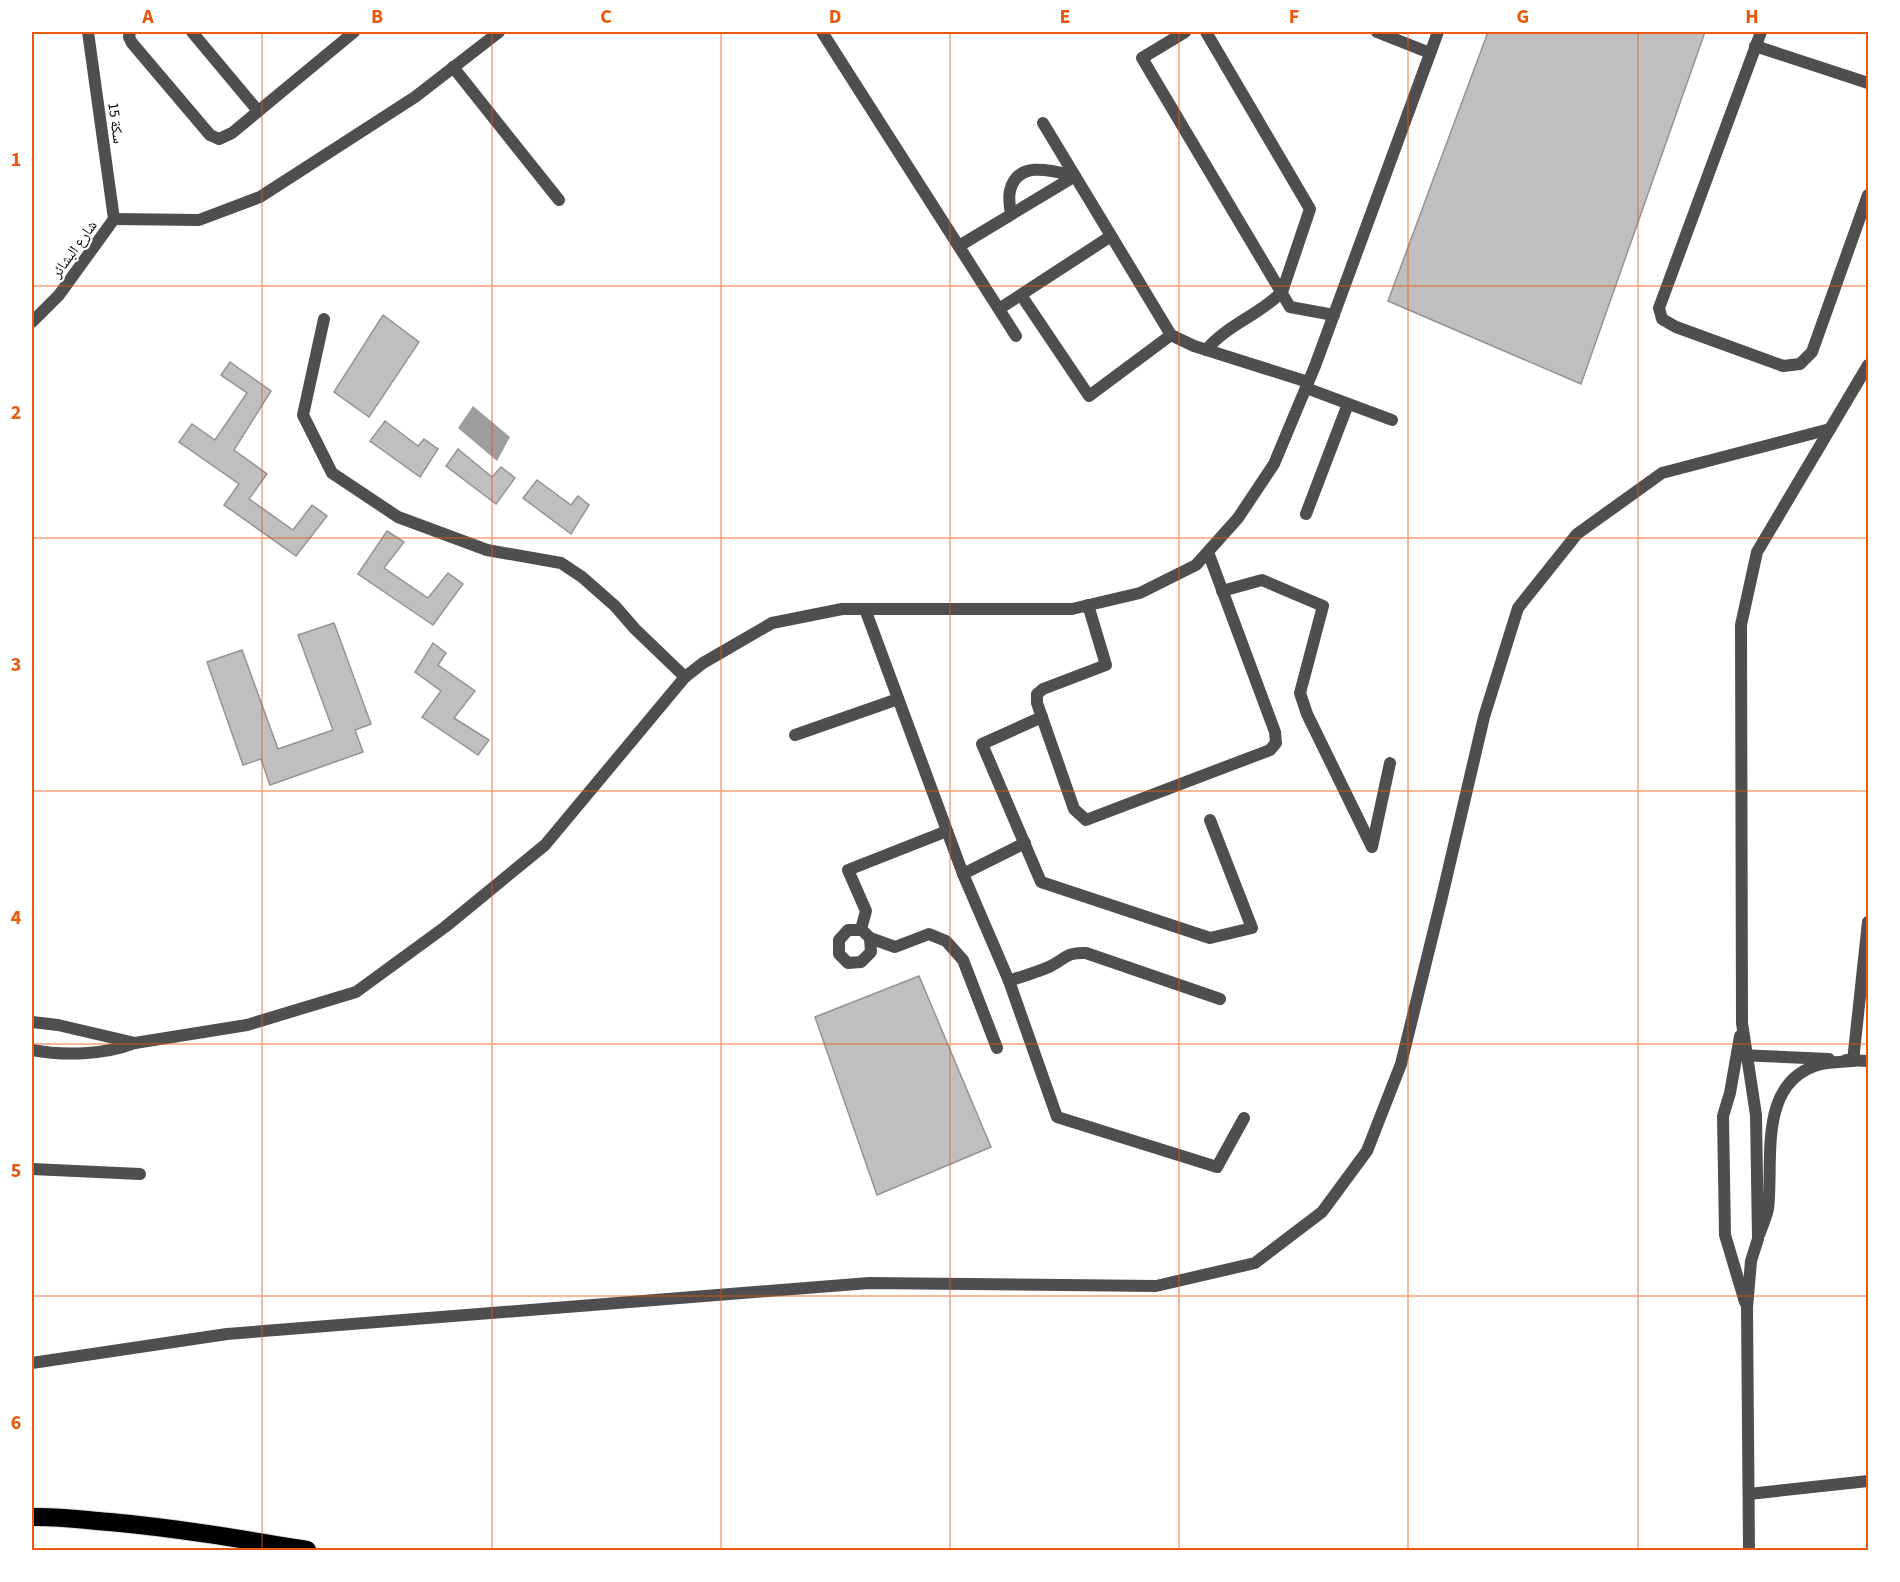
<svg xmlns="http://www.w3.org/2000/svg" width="1900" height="1582" viewBox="0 0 1900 1582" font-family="'Source Sans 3','Noto Naskh Arabic',sans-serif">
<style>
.water{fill:#9d9d9d}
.building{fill:#bfbfbf;stroke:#939393;stroke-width:1.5}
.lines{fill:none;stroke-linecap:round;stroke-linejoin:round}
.motorway-casing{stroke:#dbdbdb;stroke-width:20}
.service{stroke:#4f4f4f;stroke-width:12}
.minor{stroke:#4f4f4f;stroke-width:12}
.tertiary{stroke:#4f4f4f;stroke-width:12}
.motorway{stroke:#000;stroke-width:18}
.grid{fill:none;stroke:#e8590c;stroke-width:1.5;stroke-opacity:0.55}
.labels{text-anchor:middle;stroke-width:4.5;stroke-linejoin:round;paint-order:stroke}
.street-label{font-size:15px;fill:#000;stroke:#fff}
.neatline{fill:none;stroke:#e8590c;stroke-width:2}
.grid-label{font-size:20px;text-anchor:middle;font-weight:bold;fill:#e8590c}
</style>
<rect width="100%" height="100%" fill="#fff"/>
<!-- water -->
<polygon class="water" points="473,406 510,437 497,461 458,428"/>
<!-- building -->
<g class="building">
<polygon points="1488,32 1705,32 1581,384 1388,301"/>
<polygon points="383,315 419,342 369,417 334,392"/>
<polygon points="230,362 271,391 234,450 267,474 249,499 293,530 312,505 327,516 296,556 224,505 239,484 179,442 192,424 215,440 247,393 221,375"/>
<polygon points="385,421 418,446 424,439 438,449 420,477 370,441"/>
<polygon points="458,449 492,477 501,467 515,478 496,504 446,466"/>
<polygon points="537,480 571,505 578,496 589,505 571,534 523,498"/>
<polygon points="387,531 404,542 384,568 428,598 448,573 463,584 433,625 358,574"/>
<polygon points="334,623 371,724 355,730 363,752 270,785 261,759 243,765 207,662 242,650 278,749 333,730 298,635"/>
<polygon points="433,643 446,653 438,665 475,691 454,718 489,740 478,755 422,717 441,691 415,672"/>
<polygon points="919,976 991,1147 877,1195 815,1017"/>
</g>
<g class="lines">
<!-- motorway casing -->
<g class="motorway-casing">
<path id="motorway" d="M32,1517C58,1516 84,1520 110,1522C176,1528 241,1539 307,1550"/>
</g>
<!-- service -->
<g class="service">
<polyline points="130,32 129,37 132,43 210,135 219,139 232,133 354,32"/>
<polyline points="192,32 258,111"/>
<polyline points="1306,514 1348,404"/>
<polyline points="1222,591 1262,580 1323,606 1300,693 1307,714 1372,847 1390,763"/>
<polyline points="1088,605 1106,665 1043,689 1037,694 1037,703 1074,809 1086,820 1270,750 1276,743 1275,732 1208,552"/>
<polyline points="865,609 963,874 1009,981 1057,1117 1217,1167 1244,1118"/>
<polyline points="1042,717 982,744 1041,882 1210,938 1252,928 1210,820"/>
<polyline points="795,735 898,699"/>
<polyline points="963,874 1025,843"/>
<polyline points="861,929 866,911 848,870 947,831"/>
<polygon points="848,930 862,930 870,938 871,952 861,962 848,963 839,954 839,940"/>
<polyline points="870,938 895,947 929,934 946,941 963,960 997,1048"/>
<path d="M1009,981C1023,976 1038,972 1051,966C1066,958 1067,952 1086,953L1220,999"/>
<polyline points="1738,1055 1829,1059"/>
<polyline points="1846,1060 1868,1061"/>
<polyline points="1853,1061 1868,922"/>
<path d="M1759,1235C1762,1227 1766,1218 1768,1209C1774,1161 1756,1081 1821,1064C1831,1062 1842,1062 1853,1061"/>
</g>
<!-- minor -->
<g class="minor">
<polyline points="88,32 114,219"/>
<polyline points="822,32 1016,336"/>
<polyline points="1185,32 1142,58 1290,307 1334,315"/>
<path d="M1206,32L1310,209L1282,292C1259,315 1227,325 1206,350"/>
<polyline points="1377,32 1430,53"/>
<polyline points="1761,32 1659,308 1662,319 1676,327 1783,366 1800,364 1812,352 1868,195"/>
<polyline points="1755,46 1868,83"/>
<polyline points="453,67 559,200"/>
<polyline points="1043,123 1171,335 1194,346 1308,382"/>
<polyline points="114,219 199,220 260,197 415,97 499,32"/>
<path d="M959,246L1075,176C1054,171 1017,159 1010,191C1008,198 1010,207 1011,214"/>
<polyline points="1021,295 1089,396 1171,335"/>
<polyline points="999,309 1111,236"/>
<polyline points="324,319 303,415 332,473 398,517 487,550 561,563 582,577 615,606 635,629 685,677"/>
<polyline points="32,322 59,295 114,219"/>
<polyline points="1306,388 1392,420"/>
<polyline points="32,1022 58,1025 135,1043"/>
<path d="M32,1050C64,1056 104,1055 135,1043L247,1025L356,992L445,927L545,845L685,677L703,663L772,623L842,609H1072L1140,593L1196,565L1238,518L1274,464L1315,366L1438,32"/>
<polyline points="32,1169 140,1174"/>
<polyline points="32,1363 227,1334 869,1283 1156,1286 1255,1263 1322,1212 1367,1151 1401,1064 1441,901 1484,717 1518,608 1577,534 1662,473 1830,429"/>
</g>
<!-- tertiary -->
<g class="tertiary">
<polyline points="1740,1036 1730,1093 1723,1116 1725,1235 1745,1302"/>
<polyline points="1749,1494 1868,1481"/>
<polyline points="1749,1550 1747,1308 1751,1261 1758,1239 1756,1115 1742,1023 1741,625 1757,552 1868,365"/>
</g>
<!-- motorway -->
<use href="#motorway" class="motorway"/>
</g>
<!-- grid -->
<path class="grid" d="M262,32V1550M492,32V1550M721,32V1550M950,32V1550M1179,32V1550M1408,32V1550M1638,32V1550M32,286H1868M32,538H1868M32,791H1868M32,1044H1868M32,1296H1868"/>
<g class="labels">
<!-- street labels -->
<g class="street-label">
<text transform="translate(116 123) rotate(82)" y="5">سكة 15</text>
<text transform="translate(74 249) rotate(-54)" y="5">شارع البشائر</text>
</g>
</g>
<!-- border -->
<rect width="1900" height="1582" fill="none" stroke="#ffffff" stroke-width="66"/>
<rect x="33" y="33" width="1834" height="1516" class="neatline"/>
<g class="grid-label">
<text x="148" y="23">A</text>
<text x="377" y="23">B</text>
<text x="606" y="23">C</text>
<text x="835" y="23">D</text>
<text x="1065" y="23">E</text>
<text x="1294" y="23">F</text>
<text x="1523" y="23">G</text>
<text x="1752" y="23">H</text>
<text x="16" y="166">1</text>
<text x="16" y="419">2</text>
<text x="16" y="671">3</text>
<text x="16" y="924">4</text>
<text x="16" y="1177">5</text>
<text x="16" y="1429">6</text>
</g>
</svg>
